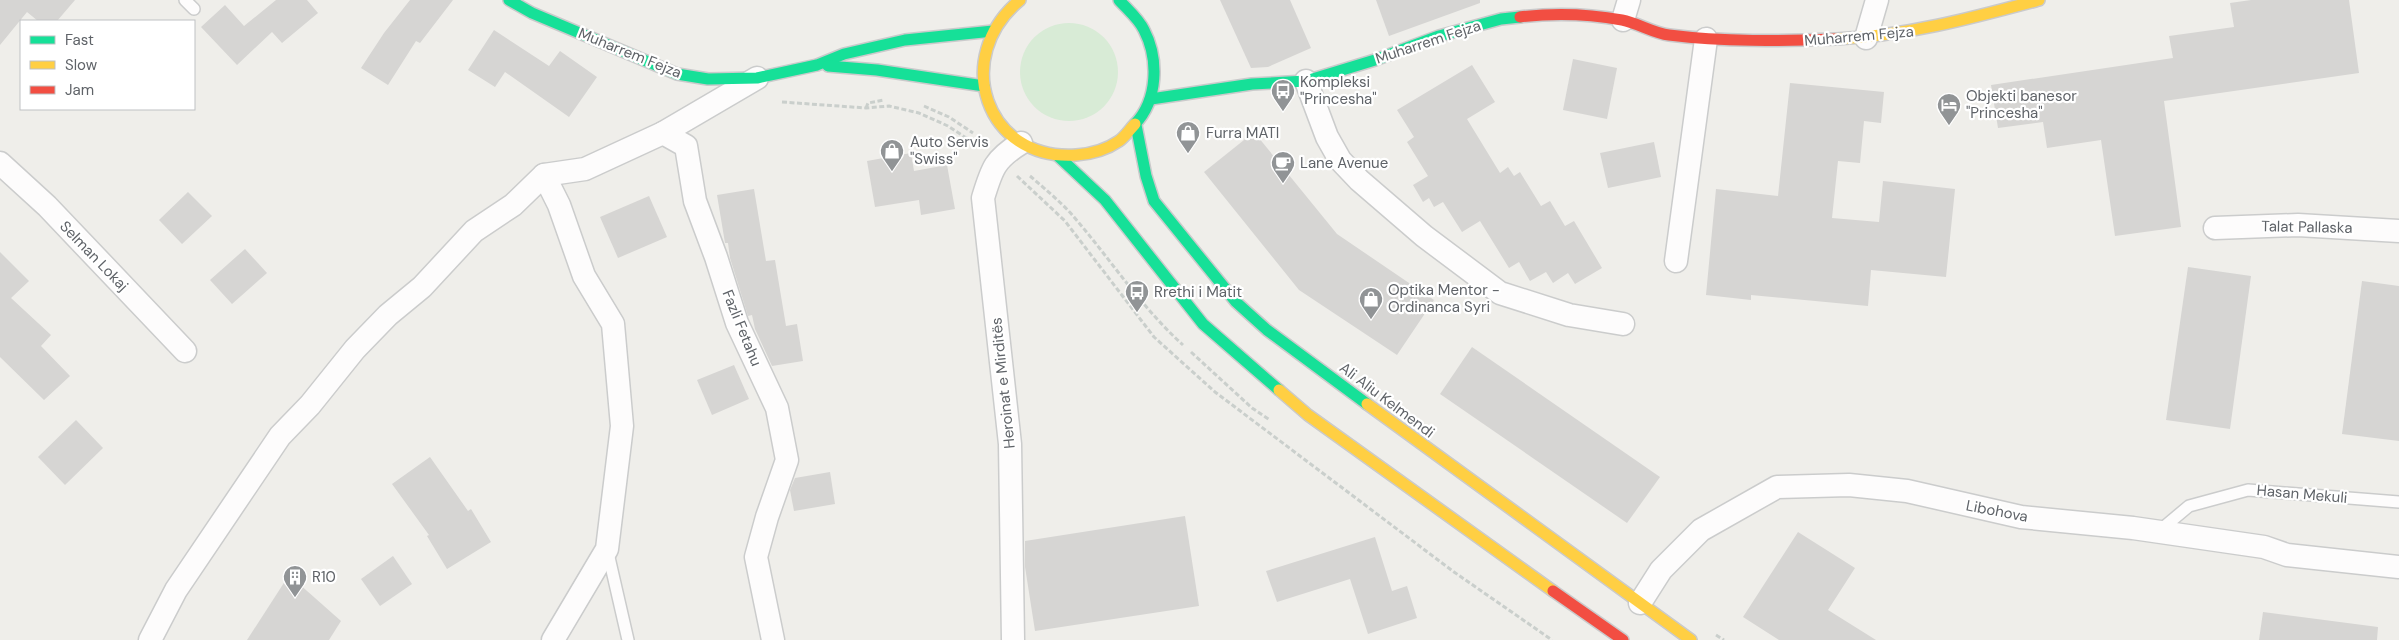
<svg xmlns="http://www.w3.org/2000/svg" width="2399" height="640" viewBox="0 0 2399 640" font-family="'DM Sans',sans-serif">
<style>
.green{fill:#d8ebd6}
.building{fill:#d6d5d3}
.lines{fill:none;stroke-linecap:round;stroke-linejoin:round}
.lane-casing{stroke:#cbcccc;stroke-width:14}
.street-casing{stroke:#cbcccc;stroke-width:25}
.fast-casing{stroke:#cacacb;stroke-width:14}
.slow-casing{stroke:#cacacb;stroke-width:14}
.jam-casing{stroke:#cacacb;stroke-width:14}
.path{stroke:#cacfcc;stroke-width:3;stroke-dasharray:5 2.5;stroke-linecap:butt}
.lane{stroke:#fdfcfc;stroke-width:11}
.street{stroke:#fdfcfc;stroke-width:22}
.fast{stroke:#16e098;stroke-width:11}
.slow{stroke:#ffcf43;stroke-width:11}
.jam{stroke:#f24e42;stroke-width:11}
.labels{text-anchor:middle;stroke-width:4.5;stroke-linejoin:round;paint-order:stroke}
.street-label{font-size:15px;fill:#5f6368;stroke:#fff}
.poi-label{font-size:15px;fill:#5f6368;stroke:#fff;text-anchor:start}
</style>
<rect width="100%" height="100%" fill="#efeeea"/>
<!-- green -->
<circle class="green" cx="1069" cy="72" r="49"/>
<!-- building -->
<g class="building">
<polygon points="0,0 75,0 57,21 38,21 27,12 0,45"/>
<polygon points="276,0 307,0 318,13 282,43 272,32 237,65 201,27 225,5 244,26"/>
<polygon points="410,0 453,0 420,43 416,41 388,85 361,68 384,33"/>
<polygon points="1220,0 1290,0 1311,48 1268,67 1251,68"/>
<polygon points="1376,0 1480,0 1480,3 1389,36"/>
<polygon points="2251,0 2349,0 2359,73 2164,101 2181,227 2115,236 2101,140 2047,148 2043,122 1998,128 1991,85 2173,58 2169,36 2234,27 2230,3"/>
<polygon points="494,30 549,66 560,51 597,77 569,117 505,72 495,87 468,70"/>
<polygon points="1573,59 1617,68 1607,119 1563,110"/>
<polygon points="1472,65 1495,102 1467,119 1500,173 1508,167 1514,176 1520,172 1541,206 1550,201 1565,226 1574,221 1602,268 1575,284 1568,273 1553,283 1546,272 1530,281 1519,262 1509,268 1480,221 1462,232 1443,202 1434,207 1429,198 1423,202 1413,185 1428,176 1407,142 1414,137 1397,110"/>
<polygon points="1790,83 1884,92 1881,123 1864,121 1860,163 1838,161 1832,218 1879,222 1883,181 1955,189 1946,277 1871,270 1868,306 1751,295 1751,300 1706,295 1716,189 1778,196"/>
<polygon points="1254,132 1337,234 1434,300 1397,355 1299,290 1204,172"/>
<polygon points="1654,142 1661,177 1608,188 1600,153"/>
<polygon points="911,153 914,171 947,165 955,209 921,215 919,200 875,207 867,161"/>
<polygon points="754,189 766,261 775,260 786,326 797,324 803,361 772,366 755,329 752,315 748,316 730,258 728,243 725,243 717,195"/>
<polygon points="188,192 212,216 182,244 159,220"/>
<polygon points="649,196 667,237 618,258 600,217"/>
<polygon points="245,249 267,273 232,304 210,280"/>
<polygon points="0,252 29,281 11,298 51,335 41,346 70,376 44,400 0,357"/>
<polygon points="2188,267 2251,276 2230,429 2166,420"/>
<polygon points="2362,281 2399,286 2399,441 2342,434"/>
<polygon points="1472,347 1660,477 1627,523 1440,394"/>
<polygon points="734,365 749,399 712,415 697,380"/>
<polygon points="76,420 103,448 65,485 38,457"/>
<polygon points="430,457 468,511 471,509 491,542 447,569 427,536 429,535 392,484"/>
<polygon points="830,472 835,504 794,511 790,490 795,478"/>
<polygon points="1185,516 1199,606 1035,631 1025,567 1025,541"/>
<polygon points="1798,532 1855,568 1828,610 1876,640 1779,640 1743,617"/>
<polygon points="1375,537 1392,591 1407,586 1417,618 1368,634 1350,579 1277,602 1266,571"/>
<polygon points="393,556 412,584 380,606 361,579"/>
<polygon points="289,575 341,621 329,640 247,640"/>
<polygon points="2263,612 2378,627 2377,640 2259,640"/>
</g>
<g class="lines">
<!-- lane casing -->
<g class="lane-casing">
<g id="lane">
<polyline points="185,0 194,9"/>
<polyline points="2158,532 2189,506 2248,490 2399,502"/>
<polyline points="608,553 628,640"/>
</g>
</g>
<!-- street casing -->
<g class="street-casing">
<g id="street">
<polyline points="1623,20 1629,0"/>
<polyline points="1866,38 1877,0"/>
<polyline points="757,78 663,133 686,146 695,201 716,257 737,323 777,408 787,460 767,517 756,557 773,640"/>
<polyline points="1306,81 1327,137 1340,160 1359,180 1424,236 1500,293 1569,315 1623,324"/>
<polyline points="0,163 47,206 185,351"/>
<polyline points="544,175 559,205 584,276 613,324 622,426 607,549 553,640"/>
<polyline points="2215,228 2298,225 2399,231"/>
<polyline points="1676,261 1706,39"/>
<polyline points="1640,603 1661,570 1701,530 1777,487 1849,485 1907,491 2021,517 2133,528 2264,547 2287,555 2399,567"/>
<polyline points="150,640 176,590 280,436 310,405 355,349 388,315 422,287 474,231 513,205 544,175 585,169 663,133"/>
<path d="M1013,640L1010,444L983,198C992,168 995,159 1021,143"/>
</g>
</g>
<!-- fast casing -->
<g class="fast-casing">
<g id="fast">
<polyline points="509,0 532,13 677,74 708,79 757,78 817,65 844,54 905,40 993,31"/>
<path d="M1119,0C1127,9 1139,19 1144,30C1159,59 1158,100 1135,124"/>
<polyline points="828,66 877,70 984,86"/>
<polyline points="1151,99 1252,84 1306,81 1375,60 1439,36 1501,19 1520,17"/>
<polyline points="1136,125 1146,176 1154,201 1236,302 1267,330 1367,404"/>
<polyline points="1058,156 1105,200 1203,324 1279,390"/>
</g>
</g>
<!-- slow casing -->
<g class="slow-casing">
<g id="slow">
<path d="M1020,0C951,57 985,161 1076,155C1091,154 1106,150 1119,141C1125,137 1130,129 1135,124"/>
<path d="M1836,39C1906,36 1972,18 2039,0"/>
<polyline points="1279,390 1308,415 1553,591"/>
<polyline points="1367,404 1691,640"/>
</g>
</g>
<!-- jam casing -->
<g class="jam-casing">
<g id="jam">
<path d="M1520,17C1552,13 1589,14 1622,20C1638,23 1653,33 1669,35C1724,42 1781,41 1836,39"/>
<polyline points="1553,591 1623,640"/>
</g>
</g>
<!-- path -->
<g class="path">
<polyline points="782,102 866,108 889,106 919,113 948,126 980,147"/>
<polyline points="924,106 949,117 973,133"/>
<polyline points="866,108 868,103 884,100"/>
<polyline points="1017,176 1065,221 1154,337 1215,392 1454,572 1552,640"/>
<path d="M1030,176C1045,189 1061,202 1074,217C1111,260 1141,307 1183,345"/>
<polyline points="1191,352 1252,408 1270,420"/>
<polyline points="1716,635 1724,640"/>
</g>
<!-- lane -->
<use href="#lane" class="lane"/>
<!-- street -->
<use href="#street" class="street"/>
<!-- fast -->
<use href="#fast" class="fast"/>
<!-- slow -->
<use href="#slow" class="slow"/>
<!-- jam -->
<use href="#jam" class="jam"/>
</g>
<!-- icons -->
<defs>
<g id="bus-pin" transform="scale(1.25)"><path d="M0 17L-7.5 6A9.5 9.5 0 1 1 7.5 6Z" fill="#919496" stroke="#fff"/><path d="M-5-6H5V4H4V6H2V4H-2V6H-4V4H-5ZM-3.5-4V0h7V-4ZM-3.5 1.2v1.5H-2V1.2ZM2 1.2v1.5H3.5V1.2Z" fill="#fff"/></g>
<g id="hotel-pin" transform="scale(1.25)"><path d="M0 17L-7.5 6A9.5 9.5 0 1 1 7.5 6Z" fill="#919496" stroke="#fff"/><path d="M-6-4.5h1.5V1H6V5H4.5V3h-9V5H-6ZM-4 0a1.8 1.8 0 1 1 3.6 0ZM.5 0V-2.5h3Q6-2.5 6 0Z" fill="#fff"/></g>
<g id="shop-pin" transform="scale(1.25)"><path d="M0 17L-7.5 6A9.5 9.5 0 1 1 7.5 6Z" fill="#919496" stroke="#fff"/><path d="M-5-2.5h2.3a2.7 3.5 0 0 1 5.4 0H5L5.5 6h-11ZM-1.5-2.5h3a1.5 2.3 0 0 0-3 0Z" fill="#fff"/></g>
<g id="cafe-pin" transform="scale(1.25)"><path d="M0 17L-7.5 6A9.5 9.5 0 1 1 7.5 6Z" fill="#919496" stroke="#fff"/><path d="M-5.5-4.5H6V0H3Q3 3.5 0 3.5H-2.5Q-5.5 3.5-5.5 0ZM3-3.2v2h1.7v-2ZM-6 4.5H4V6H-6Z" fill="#fff"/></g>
<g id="building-pin" transform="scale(1.25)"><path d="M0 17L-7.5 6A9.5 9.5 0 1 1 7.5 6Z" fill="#919496" stroke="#fff"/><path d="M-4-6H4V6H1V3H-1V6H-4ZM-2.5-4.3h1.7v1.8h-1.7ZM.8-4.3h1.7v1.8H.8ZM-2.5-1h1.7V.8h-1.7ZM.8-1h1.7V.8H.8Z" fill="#fff"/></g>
</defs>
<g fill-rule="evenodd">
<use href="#bus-pin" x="1283" y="91"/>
<use href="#hotel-pin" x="1949" y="105"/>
<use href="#shop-pin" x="1188" y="133"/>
<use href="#shop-pin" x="892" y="151"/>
<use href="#cafe-pin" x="1283" y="163"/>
<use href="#bus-pin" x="1137" y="292"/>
<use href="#shop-pin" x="1371" y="299"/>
<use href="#building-pin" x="295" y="577"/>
</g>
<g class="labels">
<!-- street labels -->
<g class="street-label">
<text transform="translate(1859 36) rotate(-5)" y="5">Muharrem Fejza</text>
<text transform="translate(1428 42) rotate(-18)" y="5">Muharrem Fejza</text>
<text transform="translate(630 53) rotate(22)" y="5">Muharrem Fejza</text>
<text transform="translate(2307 227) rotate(1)" y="5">Talat Pallaska</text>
<text transform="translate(94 256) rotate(46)" y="5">Selman Lokaj</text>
<text transform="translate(742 328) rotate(68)" y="5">Fazli Fetahu</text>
<text transform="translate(1003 383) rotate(-96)" y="5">Heroinat e Mirditës</text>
<text transform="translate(1387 400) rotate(37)" y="5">Ali Aliu Kelmendi</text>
<text transform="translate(2302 494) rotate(5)" y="5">Hasan Mekuli</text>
<text transform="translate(1997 511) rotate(11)" y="5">Libohova</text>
</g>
<!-- poi labels -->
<g class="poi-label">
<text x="1300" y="87">Kompleksi<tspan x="1300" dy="17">"Princesha"</tspan></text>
<text x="1966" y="101">Objekti banesor<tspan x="1966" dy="17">"Princesha"</tspan></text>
<text x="1206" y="138">Furra MATI</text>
<text x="910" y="147">Auto Servis<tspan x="910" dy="17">"Swiss"</tspan></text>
<text x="1300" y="168">Lane Avenue</text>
<text x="1388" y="295">Optika Mentor -<tspan x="1388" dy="17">Ordinanca Syri</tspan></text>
<text x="1154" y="297">Rrethi i Matit</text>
<text x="312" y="582">R10</text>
</g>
</g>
<!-- legend -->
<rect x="20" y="20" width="175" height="90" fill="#ffffff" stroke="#bfc1c3"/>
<rect x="30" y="36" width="25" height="8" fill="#16e098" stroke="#bfc1c3"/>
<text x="65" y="45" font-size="15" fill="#5f6368">Fast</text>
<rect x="30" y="61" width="25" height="8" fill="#ffcf43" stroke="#bfc1c3"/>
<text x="65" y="70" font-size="15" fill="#5f6368">Slow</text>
<rect x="30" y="86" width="25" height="8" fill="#f24e42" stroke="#bfc1c3"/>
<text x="65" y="95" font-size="15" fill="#5f6368">Jam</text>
</svg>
